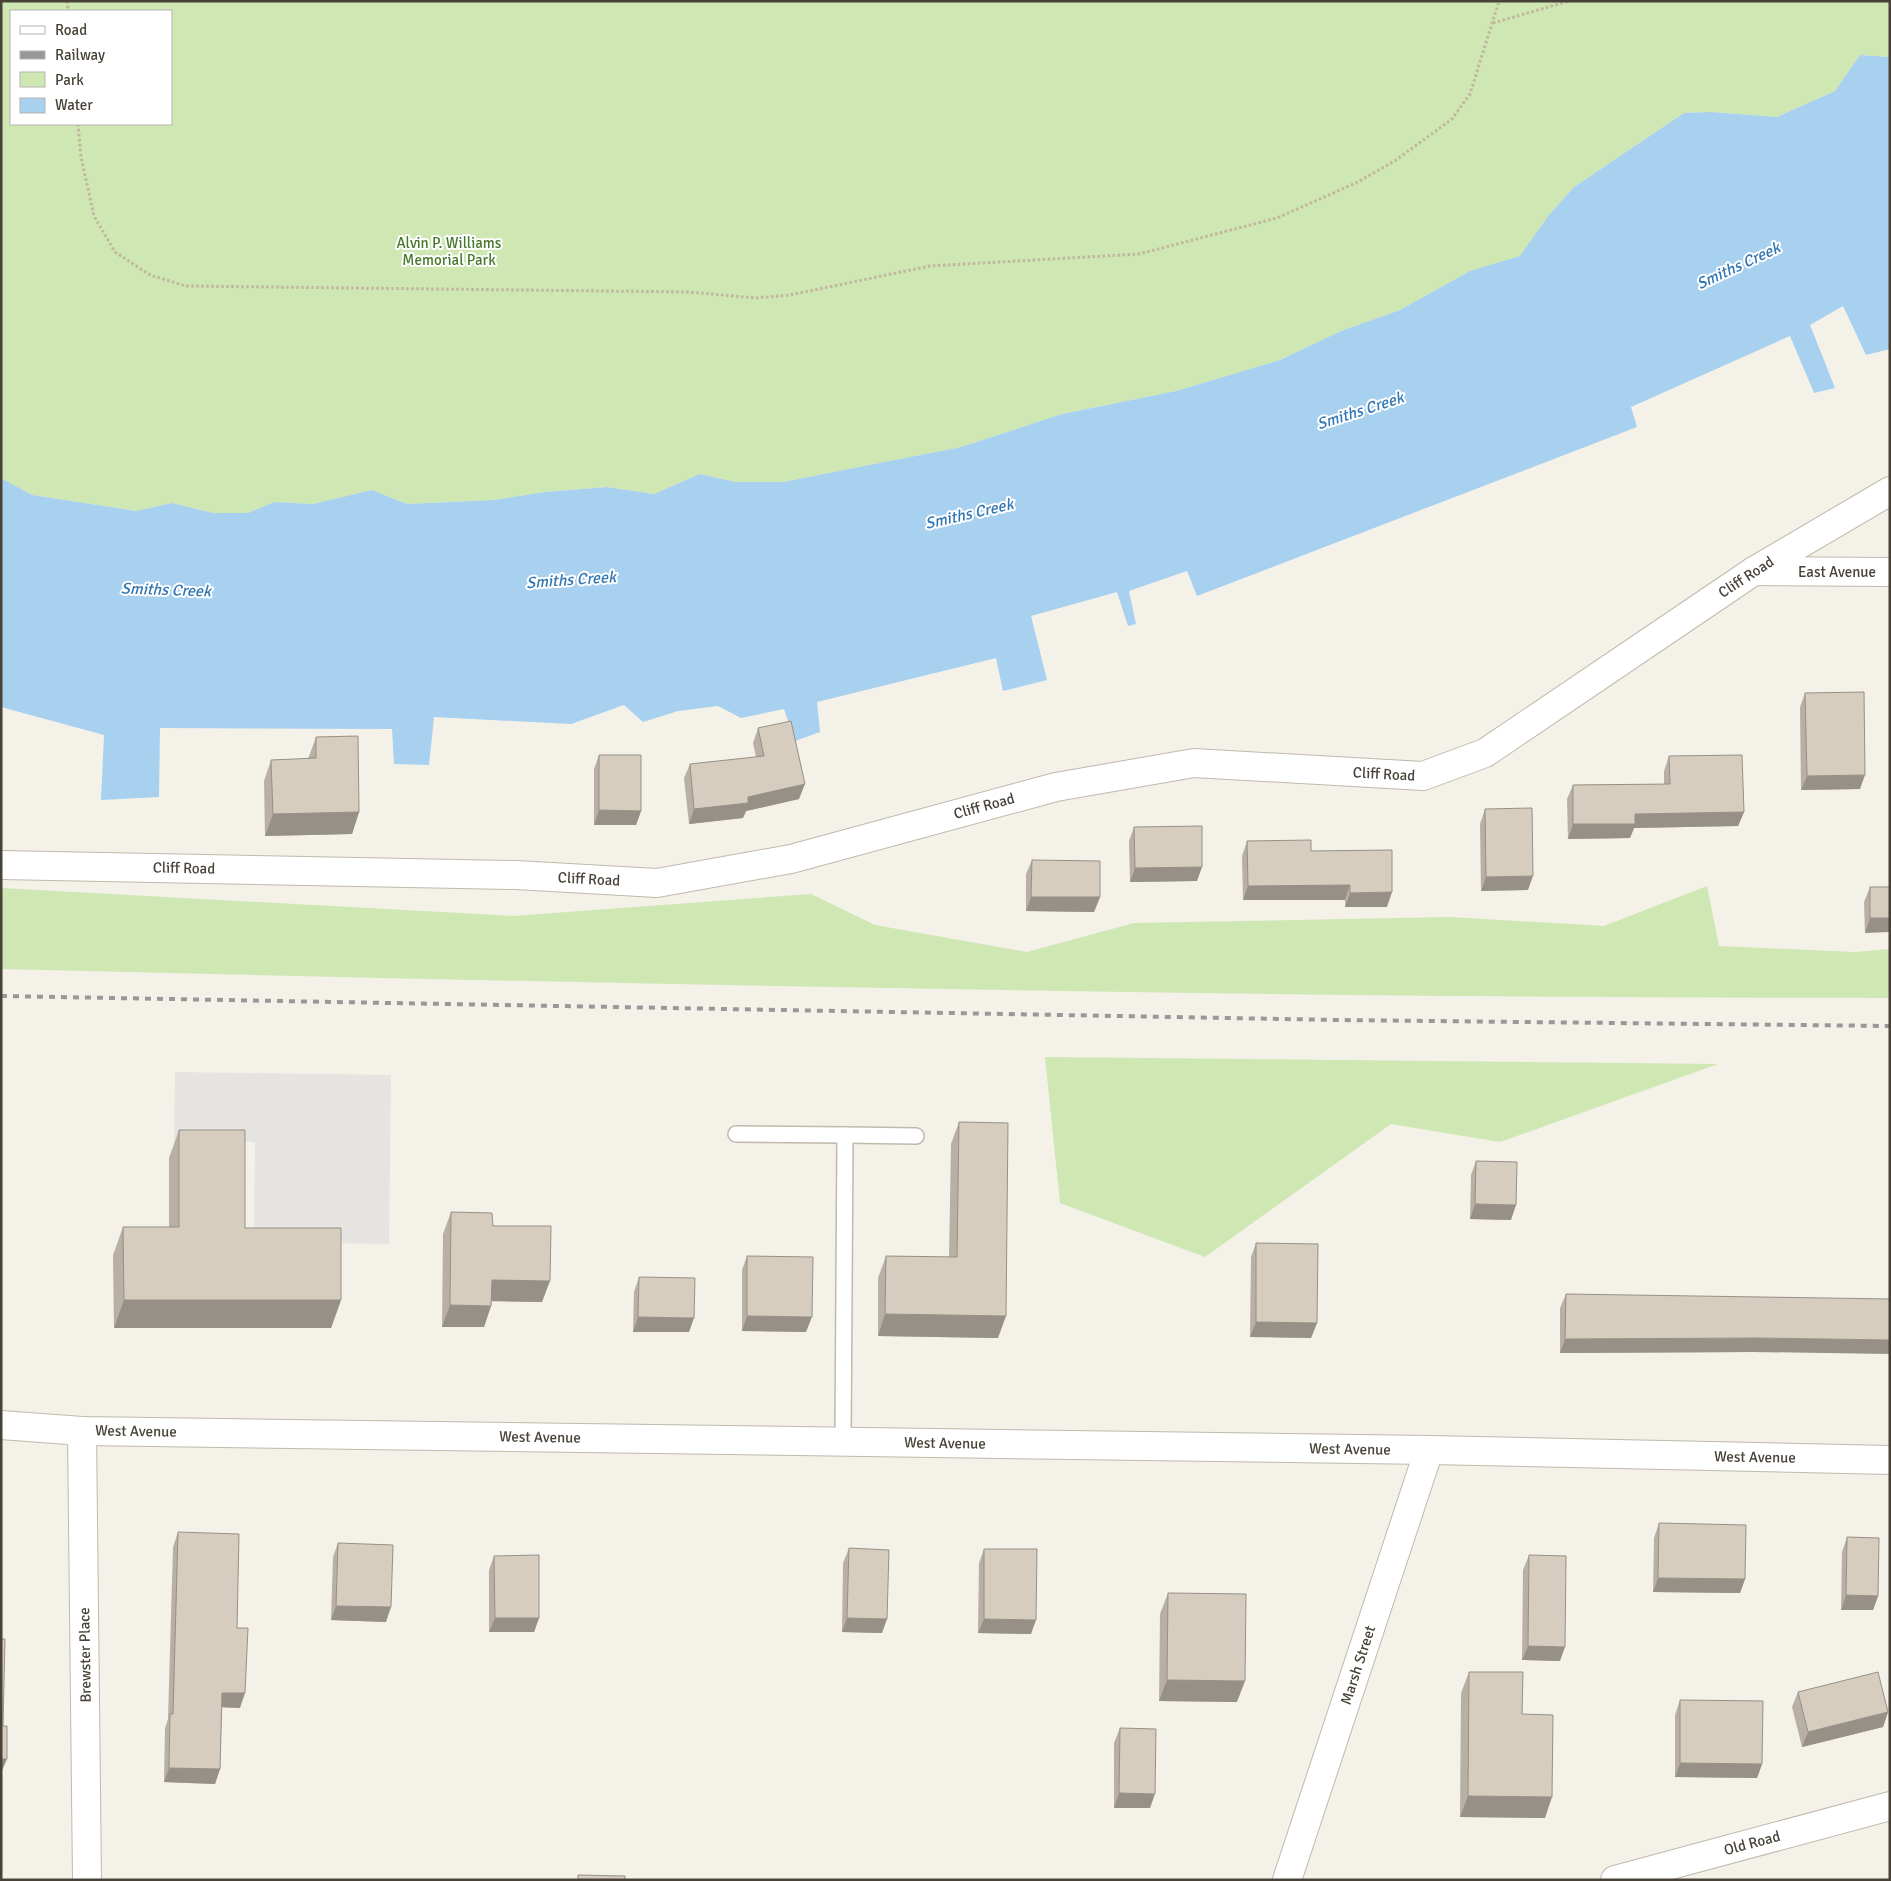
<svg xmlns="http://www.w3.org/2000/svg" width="1891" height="1881" viewBox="0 0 1891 1881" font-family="Signika,sans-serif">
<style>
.green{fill:#cee7b3;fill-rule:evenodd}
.parking{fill:#e6e4e1}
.water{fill:#a8d0ef}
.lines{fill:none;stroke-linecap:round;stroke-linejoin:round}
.service-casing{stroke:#c0b9ac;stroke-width:18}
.minor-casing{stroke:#c0b9ac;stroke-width:30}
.tertiary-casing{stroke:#c0b9ac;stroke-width:30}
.path{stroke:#c1b69e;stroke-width:3;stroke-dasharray:2.5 2.5;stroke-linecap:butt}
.service{stroke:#fff;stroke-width:15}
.minor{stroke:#fff;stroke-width:28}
.tertiary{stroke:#fff;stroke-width:28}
.rail{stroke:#989898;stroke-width:4;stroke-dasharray:6 6;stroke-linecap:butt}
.wall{fill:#b8b0a4}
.shaded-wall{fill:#969086}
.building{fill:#d6cdbf;stroke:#969086}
.labels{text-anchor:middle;stroke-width:4;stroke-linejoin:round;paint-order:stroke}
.park-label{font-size:15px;fill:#47792c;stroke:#fff}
.street-label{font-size:15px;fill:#484238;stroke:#fff}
.water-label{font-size:16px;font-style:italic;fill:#3378b2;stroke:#fff}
</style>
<rect width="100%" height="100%" fill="#f4f1e9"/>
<!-- green -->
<g class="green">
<path d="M1,1H1890V57L1860,55L1835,91L1777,117L1711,112L1684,113L1574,187L1549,215L1521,256L1470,271L1400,310L1341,331L1280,360L1176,391L1062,414L961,447L783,482H736L700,474L654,494L607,487L545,492L494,500L407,504L372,490L313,504L274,502L248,513H213L172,503L136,511L32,495L1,478ZM11,11H171V124H11Z"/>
<path d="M1707,886L1719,946L1855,952L1890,949V998C1260,998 631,984 1,969V888L513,916L811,894L875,925L1027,952L1134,923L1450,917L1604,926Z"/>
<polygon points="1045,1057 1718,1064 1500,1142 1391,1124 1205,1257 1060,1203"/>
</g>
<!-- parking -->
<polygon class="parking" points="175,1072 391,1075 389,1244 254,1242 255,1142 174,1141"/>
<!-- water -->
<polygon class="water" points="1860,55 1890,57 1890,349 1866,355 1843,306 1810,325 1835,388 1814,393 1790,336 1631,407 1637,427 1197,596 1187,571 1129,591 1136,624 1128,626 1117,592 1031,616 1047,680 1003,691 996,658 817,702 820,732 795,741 784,709 741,718 718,706 678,711 643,722 624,705 571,724 434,717 429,765 394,764 392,729 160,728 159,797 101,800 104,735 1,707 1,478 32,495 136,511 172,503 213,513 248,513 274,502 313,504 372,490 407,504 494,500 545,492 607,487 654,494 700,474 736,482 783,482 961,447 1062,414 1176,391 1280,360 1341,331 1400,310 1470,271 1520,256 1549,215 1574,187 1684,113 1711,112 1777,117 1835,91"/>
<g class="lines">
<!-- service casing -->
<g class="service-casing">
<g id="service">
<polyline points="736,1134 845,1135 843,1442"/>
<polyline points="845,1135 916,1136"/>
</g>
</g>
<!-- minor casing -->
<g class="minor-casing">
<g id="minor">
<polyline points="1754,571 1890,572"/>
<polyline points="1,865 516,875 657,883 791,859 1056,787 1194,763 1423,776 1485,753 1754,571 1890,491"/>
<polyline points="82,1431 87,1880"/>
<polyline points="1287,1880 1429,1450"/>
<polyline points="1615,1880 1890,1806"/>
</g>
</g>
<!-- tertiary casing -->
<g class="tertiary-casing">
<polyline id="tertiary" points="1,1425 82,1431 1429,1450 1890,1460"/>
</g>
<!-- path -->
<g class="path">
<polyline points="67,1 68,11"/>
<polyline points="1493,23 1569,1"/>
<polyline points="78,124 81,157 94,216 115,252 150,275 186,286 689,292 756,298 790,295 930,266 1139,254 1277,218 1358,182 1396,160 1452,119 1470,94 1499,1"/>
</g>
<!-- service -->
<use href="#service" class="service"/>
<!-- minor -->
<use href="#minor" class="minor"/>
<!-- tertiary -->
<use href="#tertiary" class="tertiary"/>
<!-- rail -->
<polyline class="rail" points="1,996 1339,1020 1890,1026"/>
</g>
<!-- wall -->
<g class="wall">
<polygon points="1805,693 1860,789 1801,790 1800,707"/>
<polygon points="758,728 799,799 746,811 743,818 689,824 684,778 690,764 756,757 753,743"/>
<polygon points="316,737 359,812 352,834 265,836 264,781 271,760 308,759"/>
<polygon points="599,755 641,811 636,825 594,825 594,769"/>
<polygon points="1669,756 1744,812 1738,826 1634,828 1630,838 1568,839 1567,799 1573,785 1664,784 1664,771"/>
<polygon points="1485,809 1528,890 1481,891 1480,824"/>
<polygon points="1134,827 1197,881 1130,882 1129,841"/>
<polygon points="1247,841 1311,851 1387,907 1345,907 1345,900 1243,900 1242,856"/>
<polygon points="1032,860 1100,897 1094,912 1026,911 1026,874"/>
<polygon points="1870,887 1890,887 1865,933 1864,902"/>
<polygon points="959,1122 998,1338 878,1336 878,1278 886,1256 949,1257 951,1144"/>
<polygon points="179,1130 245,1228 341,1300 331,1328 114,1328 113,1255 123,1227 169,1227 169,1158"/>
<polygon points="1476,1161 1511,1220 1470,1219 1471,1175"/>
<polygon points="451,1212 493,1226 542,1302 491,1301 491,1306 484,1327 442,1327 443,1234"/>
<polygon points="1256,1243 1317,1323 1311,1338 1250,1337 1251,1257"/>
<polygon points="747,1256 806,1332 742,1331 742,1270"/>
<polygon points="639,1277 689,1332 633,1332 634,1292"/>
<polygon points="1566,1294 1753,1352 1560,1353 1560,1308"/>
<polygon points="1659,1523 1745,1579 1740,1593 1653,1592 1654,1538"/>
<polygon points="178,1532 237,1628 240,1708 222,1707 220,1769 215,1784 164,1782 165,1728 168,1719 173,1547"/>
<polygon points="1847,1537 1878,1596 1873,1610 1841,1610 1842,1552"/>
<polygon points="338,1543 386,1622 331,1620 333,1557"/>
<polygon points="849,1548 882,1633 842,1632 843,1563"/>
<polygon points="984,1549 1031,1634 978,1633 979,1563"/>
<polygon points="1529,1555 1560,1661 1522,1660 1523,1570"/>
<polygon points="494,1556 539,1618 534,1632 489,1632 489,1570"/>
<polygon points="1168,1593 1237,1702 1159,1701 1160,1614"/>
<polygon points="1469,1672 1522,1714 1545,1818 1460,1817 1461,1693"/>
<polygon points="1798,1692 1888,1712 1883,1727 1802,1747 1792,1707"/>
<polygon points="1680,1700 1762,1764 1757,1778 1675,1777 1675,1715"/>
<polygon points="1120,1728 1150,1808 1114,1808 1114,1743"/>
</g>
<!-- shaded-wall -->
<g class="shaded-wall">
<polygon points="1865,775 1860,789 1801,790 1807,776"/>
<polygon points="805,784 799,799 746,811 743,818 689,824 694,809"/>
<polygon points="599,810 641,811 636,825 594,825"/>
<polygon points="359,812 352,834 265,836 273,814"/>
<polygon points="1744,812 1738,826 1634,828 1630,838 1568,839 1573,824 1635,814"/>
<polygon points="1202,867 1197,881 1130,882 1135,868"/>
<polygon points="1533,876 1528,890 1481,891 1486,877"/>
<polygon points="1350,885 1345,900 1243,900 1248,886"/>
<polygon points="1392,892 1387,907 1345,907 1350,893"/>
<polygon points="1031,897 1100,897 1094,912 1026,911"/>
<polygon points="1870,918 1890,918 1890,932 1865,933"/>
<polygon points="1475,1204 1516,1205 1511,1220 1470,1219"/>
<polygon points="492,1280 550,1281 542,1302 484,1301"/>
<polygon points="124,1300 341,1300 331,1328 114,1328"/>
<polygon points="450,1305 491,1306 484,1327 442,1327"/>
<polygon points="885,1314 1006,1316 998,1338 878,1336"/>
<polygon points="747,1316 812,1317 806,1332 742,1331"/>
<polygon points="638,1317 694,1318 689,1332 633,1332"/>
<polygon points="1256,1322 1317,1323 1311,1338 1250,1337"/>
<polygon points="1758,1338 1890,1340 1890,1354 1753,1352 1560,1353 1565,1339"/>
<polygon points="1658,1578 1745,1579 1740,1593 1653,1592"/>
<polygon points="1846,1595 1878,1596 1873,1610 1841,1610"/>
<polygon points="336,1606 391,1607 386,1622 331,1620"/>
<polygon points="495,1618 539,1618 534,1632 489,1632"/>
<polygon points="847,1618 887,1619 882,1633 842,1632"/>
<polygon points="984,1619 1036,1620 1031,1634 978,1633"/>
<polygon points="1528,1646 1565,1647 1560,1661 1522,1660"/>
<polygon points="1167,1680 1245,1681 1237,1702 1159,1701"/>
<polygon points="222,1693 245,1693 240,1708 217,1707"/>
<polygon points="1888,1712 1883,1727 1802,1747 1808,1732"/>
<polygon points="1,1759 7,1759 1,1773"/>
<polygon points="1680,1763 1762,1764 1757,1778 1675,1777"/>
<polygon points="169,1768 220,1769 215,1784 164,1782"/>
<polygon points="1119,1793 1155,1794 1150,1808 1114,1808"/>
<polygon points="1468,1796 1552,1797 1545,1818 1460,1817"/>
</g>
<!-- building -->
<g class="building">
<polygon points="1864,692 1865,775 1807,776 1805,693"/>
<polygon points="791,721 805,784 748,797 748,803 694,809 690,764 764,756 758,728"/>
<polygon points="358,736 359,812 273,814 271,760 316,758 316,737"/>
<polygon points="599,755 641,755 641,811 599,810"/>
<polygon points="1742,755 1744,812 1635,814 1635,824 1573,824 1573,785 1670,784 1669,756"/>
<polygon points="1532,808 1533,876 1486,877 1485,809"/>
<polygon points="1202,826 1202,867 1135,868 1134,827"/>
<polygon points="1311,840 1311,851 1392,850 1392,892 1350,893 1350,885 1248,886 1247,841"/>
<polygon points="1032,860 1100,861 1100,897 1031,897"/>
<rect x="1870" y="887" width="20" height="31"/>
<polygon points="959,1122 1008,1123 1006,1316 885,1314 886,1256 957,1257"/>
<polygon points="179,1130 245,1130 245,1228 341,1228 341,1300 124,1300 123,1227 179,1227"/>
<polygon points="1476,1161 1517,1162 1516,1205 1475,1204"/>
<polygon points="451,1212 492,1213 493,1226 551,1226 550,1281 492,1280 491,1306 450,1305"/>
<polygon points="1256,1243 1318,1244 1317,1323 1256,1322"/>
<polygon points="747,1256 813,1257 812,1317 747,1316"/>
<polygon points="639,1277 695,1278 694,1318 638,1317"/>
<polygon points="1566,1294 1890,1299 1890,1340 1758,1338 1565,1339"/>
<polygon points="1659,1523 1746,1525 1745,1579 1658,1578"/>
<polygon points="178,1532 239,1534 237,1628 248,1628 245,1693 222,1693 220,1769 169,1768 170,1714 173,1714"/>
<polygon points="1847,1537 1879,1538 1878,1596 1846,1595"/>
<polygon points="338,1543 393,1545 391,1607 336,1606"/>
<polygon points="849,1548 889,1550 887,1619 847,1618"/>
<polygon points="984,1549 1037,1549 1036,1620 984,1619"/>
<polygon points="539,1555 539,1618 495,1618 494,1556"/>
<polygon points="1529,1555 1566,1556 1565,1647 1528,1646"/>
<polygon points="1168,1593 1246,1594 1245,1681 1167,1680"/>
<polygon points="1,1639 5,1639 3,1726 7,1726 7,1759 1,1759"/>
<polygon points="1469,1672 1523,1672 1522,1714 1553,1715 1552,1797 1468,1796"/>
<polygon points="1878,1672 1888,1712 1808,1732 1798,1692"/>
<polygon points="1680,1700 1763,1701 1762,1764 1680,1763"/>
<polygon points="1120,1728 1156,1729 1155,1794 1119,1793"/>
<polygon points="578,1875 625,1876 625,1880 578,1880"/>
</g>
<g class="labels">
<!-- park labels -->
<g class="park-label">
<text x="449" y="248">Alvin P. Williams<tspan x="449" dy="17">Memorial Park</tspan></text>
</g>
<!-- street labels -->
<g class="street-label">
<text x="1837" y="577">East Avenue</text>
<text transform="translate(1746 577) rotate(-33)" y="5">Cliff Road</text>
<text transform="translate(1384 774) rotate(3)" y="5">Cliff Road</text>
<text transform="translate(984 806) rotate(-15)" y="5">Cliff Road</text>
<text transform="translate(184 868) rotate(1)" y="5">Cliff Road</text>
<text transform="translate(589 879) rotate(3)" y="5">Cliff Road</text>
<text transform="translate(136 1431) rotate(1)" y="5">West Avenue</text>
<text transform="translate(540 1437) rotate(1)" y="5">West Avenue</text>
<text transform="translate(945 1443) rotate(1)" y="5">West Avenue</text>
<text transform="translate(1350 1449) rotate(1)" y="5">West Avenue</text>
<text transform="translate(1755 1457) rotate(1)" y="5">West Avenue</text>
<text transform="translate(85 1655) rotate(-91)" y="5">Brewster Place</text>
<text transform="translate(1358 1665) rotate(-72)" y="5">Marsh Street</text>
<text transform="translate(1752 1843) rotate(-15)" y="5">Old Road</text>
</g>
<!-- water labels -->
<g class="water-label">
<text transform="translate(1738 265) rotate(-25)" y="6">Smiths Creek</text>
<text transform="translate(1360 410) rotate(-18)" y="6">Smiths Creek</text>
<text transform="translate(969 513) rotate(-13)" y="6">Smiths Creek</text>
<text transform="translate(571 579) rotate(-4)" y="6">Smiths Creek</text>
<text transform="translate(166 589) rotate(2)" y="6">Smiths Creek</text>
</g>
</g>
<!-- border -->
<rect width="1891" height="1881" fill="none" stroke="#484238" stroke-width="5"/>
<!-- legend -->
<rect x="10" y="10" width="162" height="115" fill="#ffffff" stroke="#b6b3af"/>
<rect x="20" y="26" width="25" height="8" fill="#ffffff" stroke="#b6b3af"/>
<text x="55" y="35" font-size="15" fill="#484238">Road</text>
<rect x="20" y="51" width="25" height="8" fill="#989898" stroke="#b6b3af"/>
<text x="55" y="60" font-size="15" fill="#484238">Railway</text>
<rect x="20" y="72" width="25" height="15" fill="#cee7b3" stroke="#b6b3af"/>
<text x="55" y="85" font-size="15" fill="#484238">Park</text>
<rect x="20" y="98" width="25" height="15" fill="#a8d0ef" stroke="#b6b3af"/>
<text x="55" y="110" font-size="15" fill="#484238">Water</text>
</svg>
